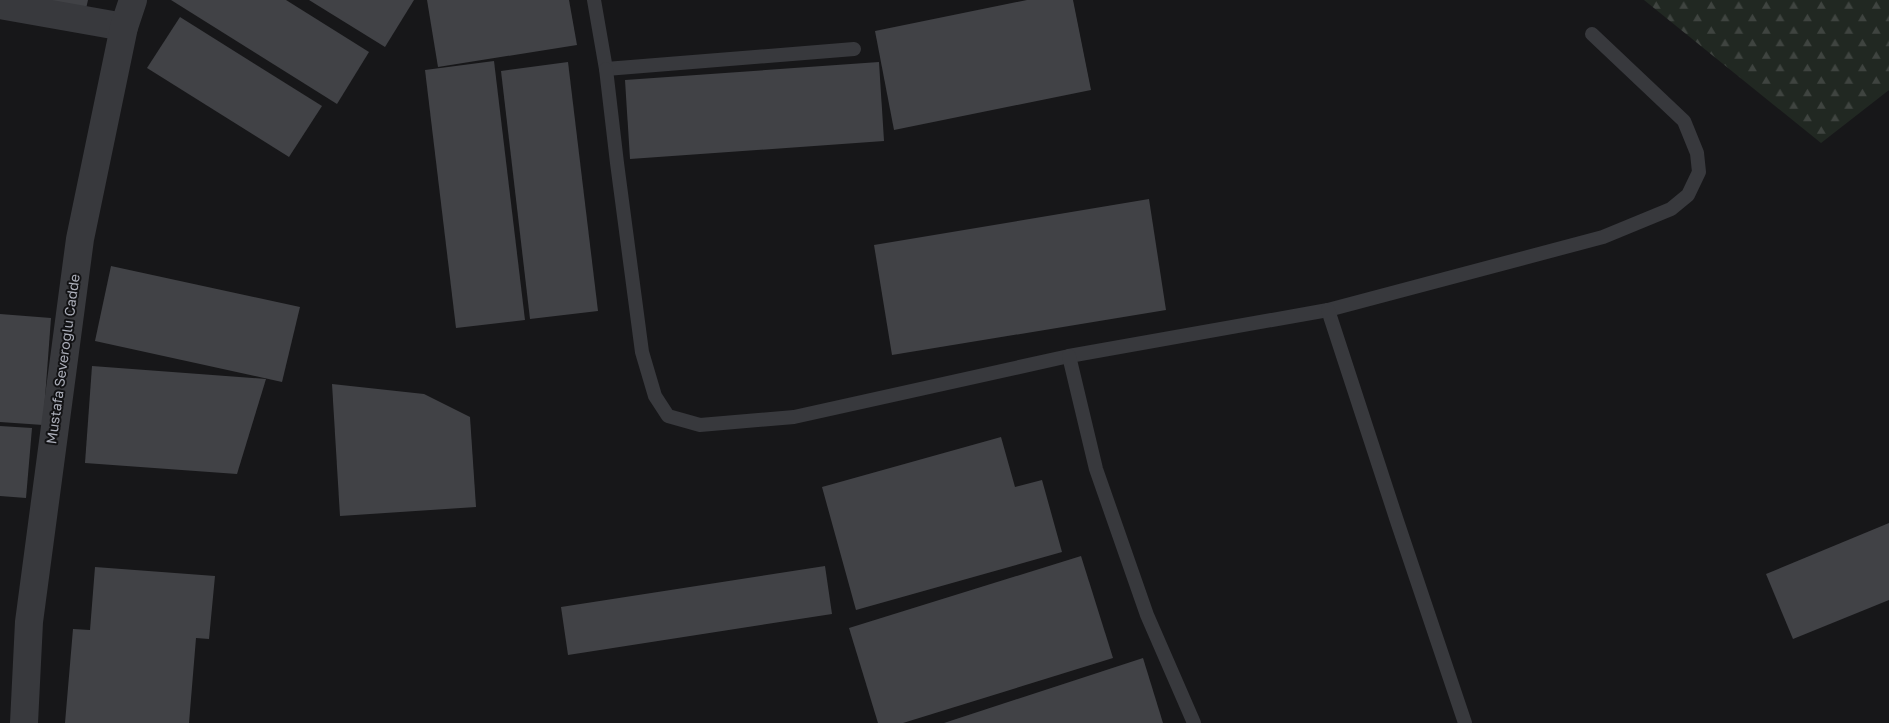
<svg xmlns="http://www.w3.org/2000/svg" width="1889" height="723" viewBox="0 0 1889 723" font-family="'Golos Text',sans-serif">
<style>
.forest{fill:url(#forest-firs)}
.building{fill:#414246}
.lines{fill:none;stroke-linecap:round;stroke-linejoin:round}
.lane{stroke:#38393d;stroke-width:14}
.street{stroke:#38393d;stroke-width:28}
.labels{text-anchor:middle;stroke-width:4;stroke-linejoin:round;paint-order:stroke}
.street-label{font-size:14px;fill:#aaadb8;stroke:#121214}
</style>
<defs>
<pattern id="forest-firs" width="22" height="20" patternUnits="userSpaceOnUse" patternTransform="scale(1.25)"><rect width="22" height="20" fill="#212822"/><path d="M5 1l3.5 6h-7zM16 11l3.5 6h-7z" fill="#3f4440"/></pattern>
</defs>
<rect width="100%" height="100%" fill="#171719"/>
<!-- forest -->
<polygon class="forest" points="1644,0 1889,0 1889,90 1821,143"/>
<!-- building -->
<g class="building">
<polygon points="29,0 88,0 85,13"/>
<polygon points="171,0 286,0 369,52 337,104"/>
<polygon points="309,0 414,0 385,47"/>
<polygon points="427,0 569,0 577,45 438,67"/>
<polygon points="1027,0 1073,0 1091,90 894,130 875,31"/>
<polygon points="180,17 322,106 289,157 147,68"/>
<polygon points="494,61 525,320 456,328 425,70"/>
<polygon points="568,62 598,311 530,319 501,71"/>
<polygon points="879,62 884,141 630,159 625,80"/>
<polygon points="1149,199 1166,310 892,355 874,245"/>
<polygon points="111,266 300,307 282,382 95,341"/>
<polygon points="0,314 51,318 43,425 0,422"/>
<polygon points="92,366 266,379 237,474 85,463"/>
<polygon points="332,384 424,394 470,417 476,507 340,516"/>
<polygon points="0,426 32,428 26,498 0,496"/>
<polygon points="1001,437 1015,487 1042,480 1062,552 856,610 822,487"/>
<polygon points="1889,523 1889,600 1793,639 1766,574"/>
<polygon points="1081,556 1113,658 903,723 878,723 849,628"/>
<polygon points="825,566 832,614 568,655 561,607"/>
<polygon points="95,567 215,576 209,639 196,638 189,723 65,723 73,629 90,630"/>
<polygon points="1143,658 1163,723 944,723"/>
</g>
<g class="lines">
<!-- lane -->
<g class="lane">
<polyline points="594,0 606,69 854,49"/>
<polyline points="606,69 617,163 642,352 655,396 668,416 700,425 794,417 1069,356 1328,310 1603,237 1671,209 1688,195 1699,172 1697,153 1684,121 1592,34"/>
<polyline points="1328,310 1397,521 1465,723"/>
<polyline points="1069,356 1096,469 1147,615 1194,723"/>
</g>
<!-- street -->
<g class="street">
<polyline points="0,5 124,27"/>
<polyline points="24,723 29,622 80,239 124,27 133,0"/>
</g>
</g>
<g class="labels">
<!-- street labels -->
<g class="street-label">
<text transform="translate(63 359) rotate(-82)" y="5">Mustafa Severoğlu Cadde</text>
</g>
</g>
</svg>
